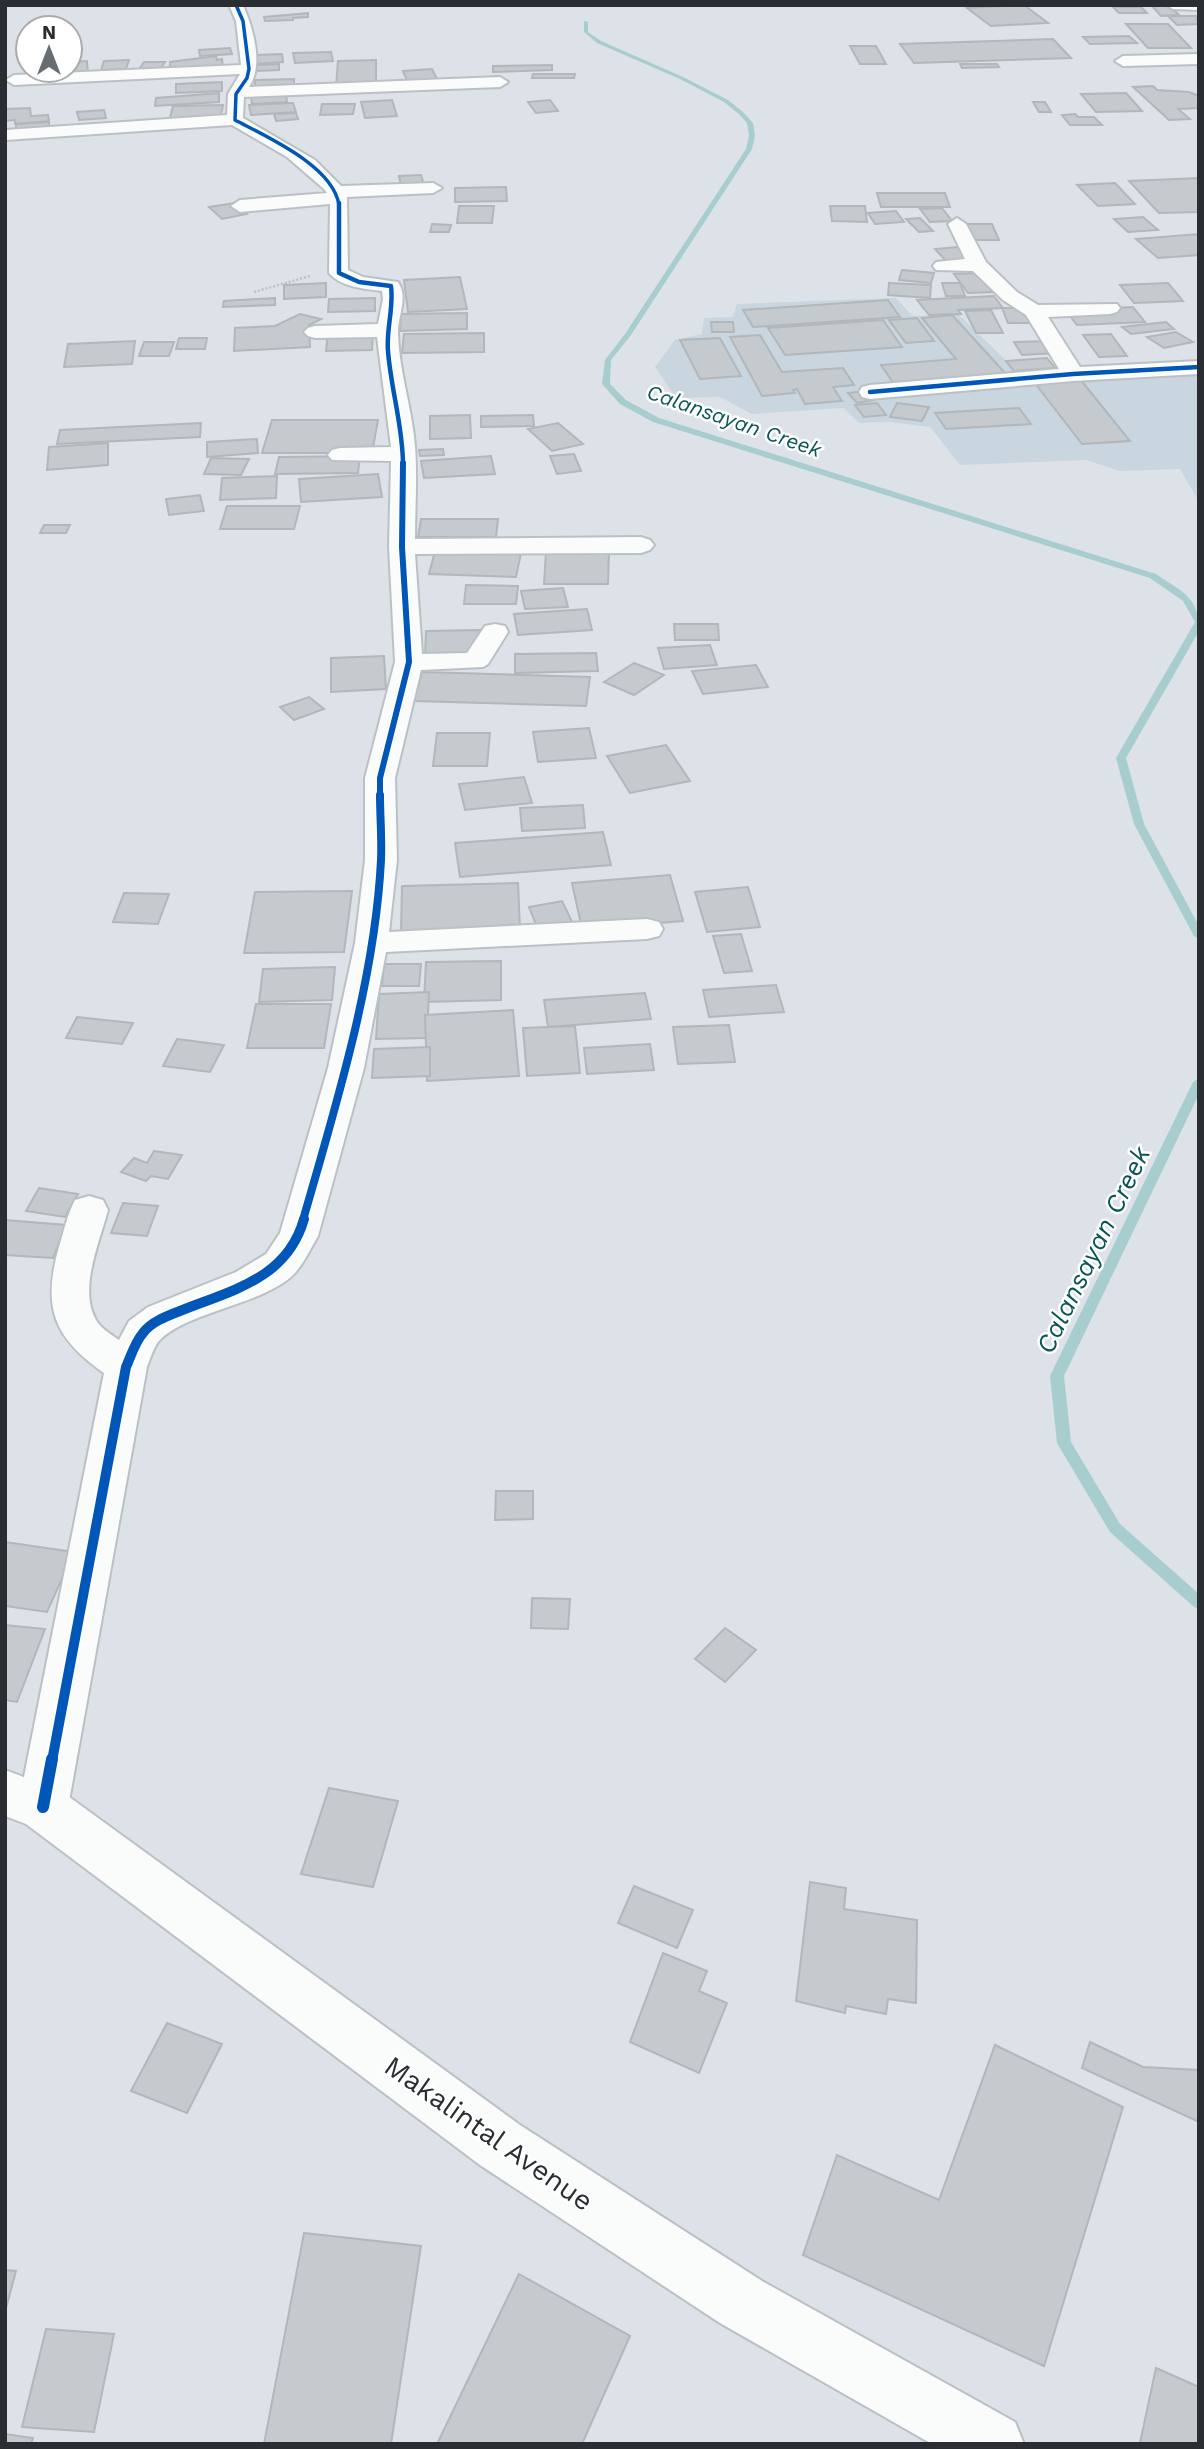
<svg xmlns="http://www.w3.org/2000/svg" width="1204" height="2449" viewBox="0 0 1204 2449" font-family="'Work Sans',sans-serif">
<style>
.built{fill:#c9d5df}
.lines{fill:none;stroke-linecap:round;stroke-linejoin:round}
.stream{fill:#a8cdce;fill-rule:evenodd}
.building{fill:#c4cacd;stroke:#b1b7ba;stroke-width:2}
.minor-casing{stroke:#bbc0c4;stroke-width:4}
.major-casing{stroke:#bbc0c4;stroke-width:4}
.path{stroke:#bfc1c2;stroke-width:2.5;stroke-dasharray:2 2;stroke-linecap:butt}
.minor{fill:#fafbfb;fill-rule:evenodd}
.major{fill:#fafbfb;fill-rule:evenodd}
.cycleway-far5-casing{stroke:#fff;stroke-width:5}
.cycleway-far4-casing{stroke:#fff;stroke-width:7}
.cycleway-far3-casing{stroke:#fff;stroke-width:9}
.cycleway-far2-casing{stroke:#fff;stroke-width:11}
.cycleway-far1-casing{stroke:#fff;stroke-width:14}
.cycleway-casing{stroke:#fff;stroke-width:17}
.cycleway-far5{stroke:#0057b8;stroke-width:3.5}
.cycleway-far4{stroke:#0057b8;stroke-width:4.5}
.cycleway-far3{stroke:#0057b8;stroke-width:6}
.cycleway-far2{stroke:#0057b8;stroke-width:8}
.cycleway-far1{stroke:#0057b8;stroke-width:10}
.cycleway{stroke:#0057b8;stroke-width:12}
.labels{text-anchor:middle;stroke-width:5;stroke-linejoin:round;paint-order:stroke}
.far-water-label{font-size:21px;font-style:italic;fill:#095556;stroke:#fff}
.water-label{font-size:26px;font-style:italic;fill:#095556;stroke:#fff}
.near-street-label{font-size:28px;fill:#2a2e32;stroke:#fff}
</style>
<rect width="100%" height="100%" fill="#dce2e7"/>
<!-- built -->
<polygon class="built" points="896,298 912,316 959,315 1028,382 1199,371 1199,502 1180,469 1120,471 1086,460 960,465 930,427 890,422 859,423 844,408 752,414 720,397 676,398 655,367 675,340 702,334 704,318 733,317 737,304"/>
<g class="lines">
<!-- stream -->
<g class="stream">
<path d="M584,21L588,22V32L601,41L683,77L728,100L743,112L753,123L755,136L752,149L631,335L611,360L610,384L626,400L659,418L1156,574C1182,592 1199,596 1199,631L1126,758L1144,824L1199,926V939L1194,936L1134,824L1116,758L1195,622L1183,601L1150,578L653,422L620,404L602,384L605,360L625,334L746,149L749,136L747,123L739,114L724,102L680,79L597,43L584,32Z"/>
<polygon points="1199,1078 1199,1094 1064,1376 1071,1442 1120,1524 1199,1594 1199,1609 1194,1607 1110,1532 1057,1443 1050,1376 1193,1082"/>
</g>
</g>
<!-- building -->
<g class="building">
<polygon points="1024,5 1048,23 991,26 967,8"/>
<polygon points="1151,5 1169,5 1179,15 1161,16"/>
<polygon points="1113,7 1141,7 1147,13 1119,13"/>
<polygon points="308,13 308,17 293,18 293,20 265,21 264,17"/>
<polygon points="1168,16 1196,16 1199,24 1177,25"/>
<polygon points="1126,24 1168,24 1191,48 1148,48"/>
<polygon points="1129,36 1137,43 1090,44 1083,37"/>
<polygon points="1053,39 1071,58 914,63 900,44"/>
<polygon points="850,46 876,46 886,64 860,64"/>
<polygon points="230,48 232,54 200,56 199,50"/>
<polygon points="331,52 333,61 295,63 293,53"/>
<polygon points="282,54 283,62 256,64 255,55"/>
<polygon points="216,56 217,60 222,59 223,69 170,72 170,62"/>
<polygon points="129,60 126,69 101,70 104,61"/>
<polygon points="376,60 376,86 336,87 338,61"/>
<polygon points="87,61 88,76 64,77 63,70 70,70 70,62"/>
<polygon points="144,62 165,62 159,71 138,71"/>
<polygon points="279,64 279,70 256,71 256,65"/>
<polygon points="960,64 997,64 999,67 962,68"/>
<polygon points="552,65 552,70 493,72 493,66"/>
<polygon points="432,69 438,81 408,83 403,71"/>
<polygon points="533,74 575,74 574,78 532,78"/>
<polygon points="294,79 294,88 255,89 255,80"/>
<polygon points="222,82 222,91 176,93 176,84"/>
<polygon points="1153,86 1157,90 1189,92 1199,96 1199,108 1178,109 1190,119 1169,120 1133,87"/>
<polygon points="219,93 219,102 155,106 156,98"/>
<polygon points="1126,93 1142,111 1096,112 1081,94"/>
<polygon points="286,94 287,102 252,104 251,95"/>
<polygon points="392,100 397,116 365,118 361,102"/>
<polygon points="550,100 558,111 536,113 528,102"/>
<polygon points="1033,102 1045,102 1051,112 1039,112"/>
<polygon points="293,103 296,112 251,115 249,105"/>
<polygon points="322,104 355,104 353,114 320,115"/>
<polygon points="223,105 220,120 169,122 173,106"/>
<polygon points="30,108 31,116 48,115 49,121 15,124 15,120 5,121 5,109"/>
<polygon points="104,110 106,118 79,120 77,112"/>
<polygon points="296,113 298,119 276,121 274,114"/>
<polygon points="1075,114 1078,117 1094,117 1102,125 1070,125 1062,115"/>
<polygon points="49,122 49,129 16,131 16,124"/>
<polygon points="421,175 424,185 401,186 399,176"/>
<polygon points="1199,178 1199,212 1159,213 1129,181"/>
<polygon points="1115,183 1135,204 1098,206 1077,185"/>
<polygon points="506,187 507,201 455,202 455,188"/>
<polygon points="877,193 945,193 950,207 881,207"/>
<polygon points="235,203 247,214 222,219 209,207"/>
<polygon points="459,206 494,206 492,223 457,223"/>
<polygon points="830,206 865,206 867,222 832,221"/>
<polygon points="942,208 952,221 930,222 920,209"/>
<polygon points="896,211 904,222 875,224 868,213"/>
<polygon points="1143,217 1158,230 1128,232 1114,219"/>
<polygon points="920,218 933,231 919,232 906,219"/>
<polygon points="432,224 451,225 449,232 430,232"/>
<polygon points="966,224 992,224 999,240 973,240"/>
<polygon points="1199,234 1199,255 1158,258 1136,239"/>
<polygon points="958,247 972,262 949,264 935,249"/>
<polygon points="902,270 934,273 931,283 899,280"/>
<polygon points="980,273 995,292 968,293 954,274"/>
<polygon points="460,277 467,309 408,312 404,280"/>
<polygon points="326,283 326,297 284,299 284,285"/>
<polygon points="889,283 931,285 930,298 888,295"/>
<polygon points="942,283 960,283 965,296 946,296"/>
<polygon points="1168,283 1183,301 1134,303 1120,285"/>
<polygon points="994,296 1003,308 958,310 961,314 929,315 917,300"/>
<polygon points="275,298 275,305 223,307 224,301"/>
<polygon points="375,298 375,311 328,312 329,299"/>
<polygon points="888,300 900,317 753,327 743,310"/>
<polygon points="1133,307 1145,322 1077,325 1065,310"/>
<polygon points="1002,308 1027,308 1033,323 1008,323"/>
<polygon points="991,310 1003,333 976,333 965,311"/>
<polygon points="467,313 467,329 400,331 401,314"/>
<polygon points="300,314 321,319 309,325 310,347 234,351 235,328 275,326"/>
<polygon points="952,315 1006,374 894,384 881,365 956,359 922,318"/>
<polygon points="917,318 934,341 906,343 889,320"/>
<polygon points="883,320 902,347 785,355 768,328"/>
<polygon points="711,322 733,322 734,332 712,332"/>
<polygon points="1166,322 1174,329 1131,334 1122,327"/>
<polygon points="373,332 372,350 326,351 328,333"/>
<polygon points="1176,332 1193,342 1164,348 1147,337"/>
<polygon points="484,333 484,352 402,353 404,334"/>
<polygon points="1111,334 1127,356 1099,357 1083,335"/>
<polygon points="760,335 782,372 843,368 854,385 833,387 842,401 805,404 797,389 793,390 795,393 762,396 730,337"/>
<polygon points="179,338 207,338 205,349 176,349"/>
<polygon points="720,338 741,376 700,379 680,340"/>
<polygon points="135,341 132,364 64,367 68,344"/>
<polygon points="1049,341 1058,353 1022,355 1014,342"/>
<polygon points="144,342 174,342 169,356 139,356"/>
<polygon points="1047,358 1055,368 1014,371 1006,361"/>
<polygon points="1080,379 1130,441 1082,444 1034,382"/>
<polygon points="865,391 874,400 857,403 848,393"/>
<polygon points="877,403 886,415 864,417 855,405"/>
<polygon points="897,403 929,407 922,421 890,417"/>
<polygon points="1019,408 1031,424 946,429 935,413"/>
<polygon points="470,415 471,438 430,439 430,416"/>
<polygon points="533,415 534,426 481,427 481,416"/>
<polygon points="272,420 378,420 372,453 262,453"/>
<polygon points="201,423 200,437 57,444 60,430"/>
<polygon points="558,423 583,444 552,451 528,429"/>
<polygon points="257,439 258,453 207,457 207,442"/>
<polygon points="108,443 108,465 47,470 49,447"/>
<polygon points="443,449 444,455 420,456 419,450"/>
<polygon points="574,454 581,471 557,474 550,456"/>
<polygon points="360,456 358,473 275,474 279,457"/>
<polygon points="491,456 495,474 424,478 421,461"/>
<polygon points="211,458 249,459 241,475 204,474"/>
<polygon points="378,474 382,497 301,502 299,479"/>
<polygon points="277,476 276,498 220,500 222,478"/>
<polygon points="200,495 204,511 169,515 166,499"/>
<polygon points="227,506 300,506 294,529 220,529"/>
<polygon points="421,519 498,519 496,537 418,537"/>
<polygon points="44,525 70,525 66,533 40,533"/>
<polygon points="435,551 521,553 516,577 429,574"/>
<polygon points="546,552 609,553 608,584 544,584"/>
<polygon points="466,585 518,586 516,604 464,604"/>
<polygon points="563,588 568,607 525,609 521,591"/>
<polygon points="587,609 592,630 518,635 514,614"/>
<polygon points="674,624 718,624 719,640 675,640"/>
<polygon points="480,630 481,655 425,657 426,631"/>
<polygon points="710,645 717,665 664,669 658,648"/>
<polygon points="596,653 598,671 515,673 515,654"/>
<polygon points="384,656 386,689 331,692 331,658"/>
<polygon points="634,663 664,675 634,695 604,682"/>
<polygon points="756,665 768,687 703,694 692,671"/>
<polygon points="422,672 590,677 586,706 414,701"/>
<polygon points="309,697 324,709 294,720 280,707"/>
<polygon points="589,728 596,758 538,762 533,732"/>
<polygon points="437,733 490,733 487,766 433,766"/>
<polygon points="666,745 690,781 630,793 607,756"/>
<polygon points="524,777 532,803 465,810 459,784"/>
<polygon points="583,805 585,828 522,831 520,808"/>
<polygon points="603,832 611,865 460,877 455,843"/>
<polygon points="670,875 683,921 582,929 572,883"/>
<polygon points="518,883 520,929 401,933 402,886"/>
<polygon points="748,887 760,927 707,932 695,892"/>
<polygon points="352,891 344,952 244,953 255,892"/>
<polygon points="124,893 169,894 158,924 113,922"/>
<polygon points="562,901 574,926 539,932 529,907"/>
<polygon points="741,934 752,971 724,973 713,936"/>
<polygon points="501,961 501,1000 424,1002 426,962"/>
<polygon points="384,964 421,964 419,986 382,986"/>
<polygon points="335,967 332,1000 259,1002 263,969"/>
<polygon points="776,985 784,1012 709,1017 703,990"/>
<polygon points="429,992 427,1038 376,1039 379,994"/>
<polygon points="645,993 651,1019 548,1027 544,1000"/>
<polygon points="256,1004 331,1004 324,1048 247,1048"/>
<polygon points="513,1010 519,1076 427,1081 425,1015"/>
<polygon points="77,1017 133,1023 122,1044 66,1038"/>
<polygon points="729,1025 735,1062 678,1064 673,1027"/>
<polygon points="575,1026 580,1073 527,1076 523,1028"/>
<polygon points="177,1039 224,1045 210,1072 163,1066"/>
<polygon points="650,1044 654,1070 587,1074 584,1048"/>
<polygon points="430,1047 430,1076 372,1078 374,1049"/>
<polygon points="154,1151 182,1155 168,1179 151,1176 146,1181 121,1172 134,1158 147,1163"/>
<polygon points="39,1188 78,1194 65,1217 26,1211"/>
<polygon points="123,1203 158,1206 147,1236 111,1233"/>
<polygon points="5,1220 66,1225 53,1258 5,1255"/>
<polygon points="496,1491 533,1491 533,1519 495,1520"/>
<polygon points="5,1542 74,1552 47,1612 5,1606"/>
<polygon points="532,1598 570,1599 568,1629 531,1628"/>
<polygon points="5,1625 45,1629 17,1702 5,1700"/>
<polygon points="725,1628 756,1650 725,1682 695,1659"/>
<polygon points="329,1788 398,1801 373,1887 301,1874"/>
<polygon points="810,1882 846,1888 844,1909 917,1920 916,2003 888,1999 886,2014 846,2006 845,2013 796,2001"/>
<polygon points="634,1886 693,1910 677,1948 618,1923"/>
<polygon points="663,1953 707,1971 699,1991 727,2003 699,2073 630,2042"/>
<polygon points="167,2023 222,2044 187,2113 131,2091"/>
<polygon points="1090,2042 1143,2067 1199,2070 1199,2122 1082,2068"/>
<polygon points="995,2045 1123,2107 1044,2366 803,2255 837,2155 939,2200"/>
<polygon points="304,2233 421,2246 391,2444 264,2444"/>
<polygon points="5,2270 16,2271 5,2312"/>
<polygon points="519,2274 630,2336 582,2444 437,2444"/>
<polygon points="46,2329 114,2334 94,2432 22,2427"/>
<polygon points="1156,2368 1199,2387 1199,2444 1140,2443"/>
<polygon points="5,2434 33,2438 31,2444 5,2444"/>
</g>
<g class="lines">
<!-- minor casing -->
<g class="minor-casing">
<g id="minor">
<path d="M229,5H243C253,28 264,65 249,87L500,77L508,82L500,87L244,97L243,118L315,160L341,186L433,183L442,188L433,193L347,197L348,270L363,277L398,282C409,298 397,317 398,334C399,369 410,402 414,436C418,469 415,506 415,539L641,537L650,540L654,545L650,550L641,553L415,554L422,654L467,653L485,626L495,624L505,626L508,632L488,664L483,667L421,670L395,778L397,860L389,932L647,919L659,922L663,929L659,936L647,939L386,952L364,1068L318,1236C311,1248 304,1263 295,1273C265,1305 183,1312 158,1342C153,1349 150,1359 147,1367L68,1807L61,1823L43,1830L25,1823L18,1807L104,1373C53,1337 42,1307 59,1247C64,1231 67,1215 75,1200L89,1196L103,1200L108,1210C100,1241 79,1287 95,1318C99,1327 110,1334 119,1340L129,1321L148,1307L236,1272L266,1254L280,1233L328,1068L355,943L365,860V778L395,662L389,547L391,461L332,460L328,455L332,450L340,448L391,447L377,337L315,338L308,336L304,332L308,328L315,326L378,324L383,299L382,291C364,289 341,287 329,273L330,204L240,212L231,206L240,200L327,193L324,189L287,157L232,125L5,140V130L227,115L228,94L240,74L14,85L6,80L14,75L241,65L236,21Z"/>
<polygon points="1166,5 1199,5 1199,10 1173,9"/>
<polygon points="1199,54 1199,64 1123,66 1115,61 1123,56"/>
<polygon points="957,218 966,224 986,262 1017,292 1038,305 1117,304 1120,308 1117,312 1110,314 1048,317 1080,367 1199,361 1199,374 1073,381 870,399 862,397 859,392 862,387 870,385 1059,369 1026,315 1003,300 973,271 936,270 933,266 936,262 965,259 948,224"/>
</g>
</g>
<!-- major casing -->
<g class="major-casing">
<polygon id="major" points="5,1770 61,1791 520,2125 762,2281 1015,2422 1024,2444 932,2444 720,2323 480,2165 26,1824 5,1816"/>
</g>
<!-- path -->
<polyline class="path" points="254,292 310,276"/>
<!-- minor -->
<use href="#minor" class="minor"/>
<!-- major -->
<use href="#major" class="major"/>
<!-- cycleway-far5 casing -->
<g class="cycleway-far5-casing">
<path id="cycleway-far5" d="M236,5L243,21L249,69L247,78L236,94L235,120C267,137 333,166 339,205"/>
</g>
<!-- cycleway-far4 casing -->
<g class="cycleway-far4-casing">
<g id="cycleway-far4">
<path d="M339,203V273L359,282L391,286C394,308 386,329 388,351C391,390 403,426 403,465"/>
<polyline points="870,392 1073,374 1199,367"/>
</g>
</g>
<!-- cycleway-far3 casing -->
<g class="cycleway-far3-casing">
<polyline id="cycleway-far3" points="380,797 380,778 409,662 402,547 403,463"/>
</g>
<!-- cycleway-far2 casing -->
<g class="cycleway-far2-casing">
<path id="cycleway-far2" d="M303,1220C336,1105 375,980 381,860C382,838 380,817 380,795"/>
</g>
<!-- cycleway-far1 casing -->
<g class="cycleway-far1-casing">
<path id="cycleway-far1" d="M52,1761L126,1367C131,1356 135,1342 143,1333C151,1322 167,1316 180,1311C232,1290 287,1279 304,1219"/>
</g>
<!-- cycleway casing -->
<g class="cycleway-casing">
<polyline id="cycleway" points="43,1807 52,1759"/>
</g>
<!-- cycleway-far5 -->
<use href="#cycleway-far5" class="cycleway-far5"/>
<!-- cycleway-far4 -->
<use href="#cycleway-far4" class="cycleway-far4"/>
<!-- cycleway-far3 -->
<use href="#cycleway-far3" class="cycleway-far3"/>
<!-- cycleway-far2 -->
<use href="#cycleway-far2" class="cycleway-far2"/>
<!-- cycleway-far1 -->
<use href="#cycleway-far1" class="cycleway-far1"/>
<!-- cycleway -->
<use href="#cycleway" class="cycleway"/>
</g>
<g class="labels">
<!-- far-water labels -->
<g class="far-water-label">
<text transform="translate(734 421) rotate(19)" y="7">Calansayan Creek</text>
</g>
<!-- water labels -->
<g class="water-label">
<text transform="translate(1093 1250) rotate(-64)" y="9">Calansayan Creek</text>
</g>
<!-- near-street labels -->
<g class="near-street-label">
<text transform="translate(489 2133) rotate(35)" y="10">Makalintal Avenue</text>
</g>
</g>
<!-- border -->
<rect width="1204" height="2449" fill="none" stroke="#2a2e32" stroke-width="14"/>
<!-- north arrow -->
<g transform="translate(49 49)"><circle r="33" fill="#ffffff" stroke="#aaabad" stroke-width="2"/>
<path d="M0-5L12 26L0 18L-12 26Z" fill="#686d71"/>
<text y="-10" font-size="19" font-weight="bold" text-anchor="middle" fill="#2a2e32">N</text>
</g>
</svg>
